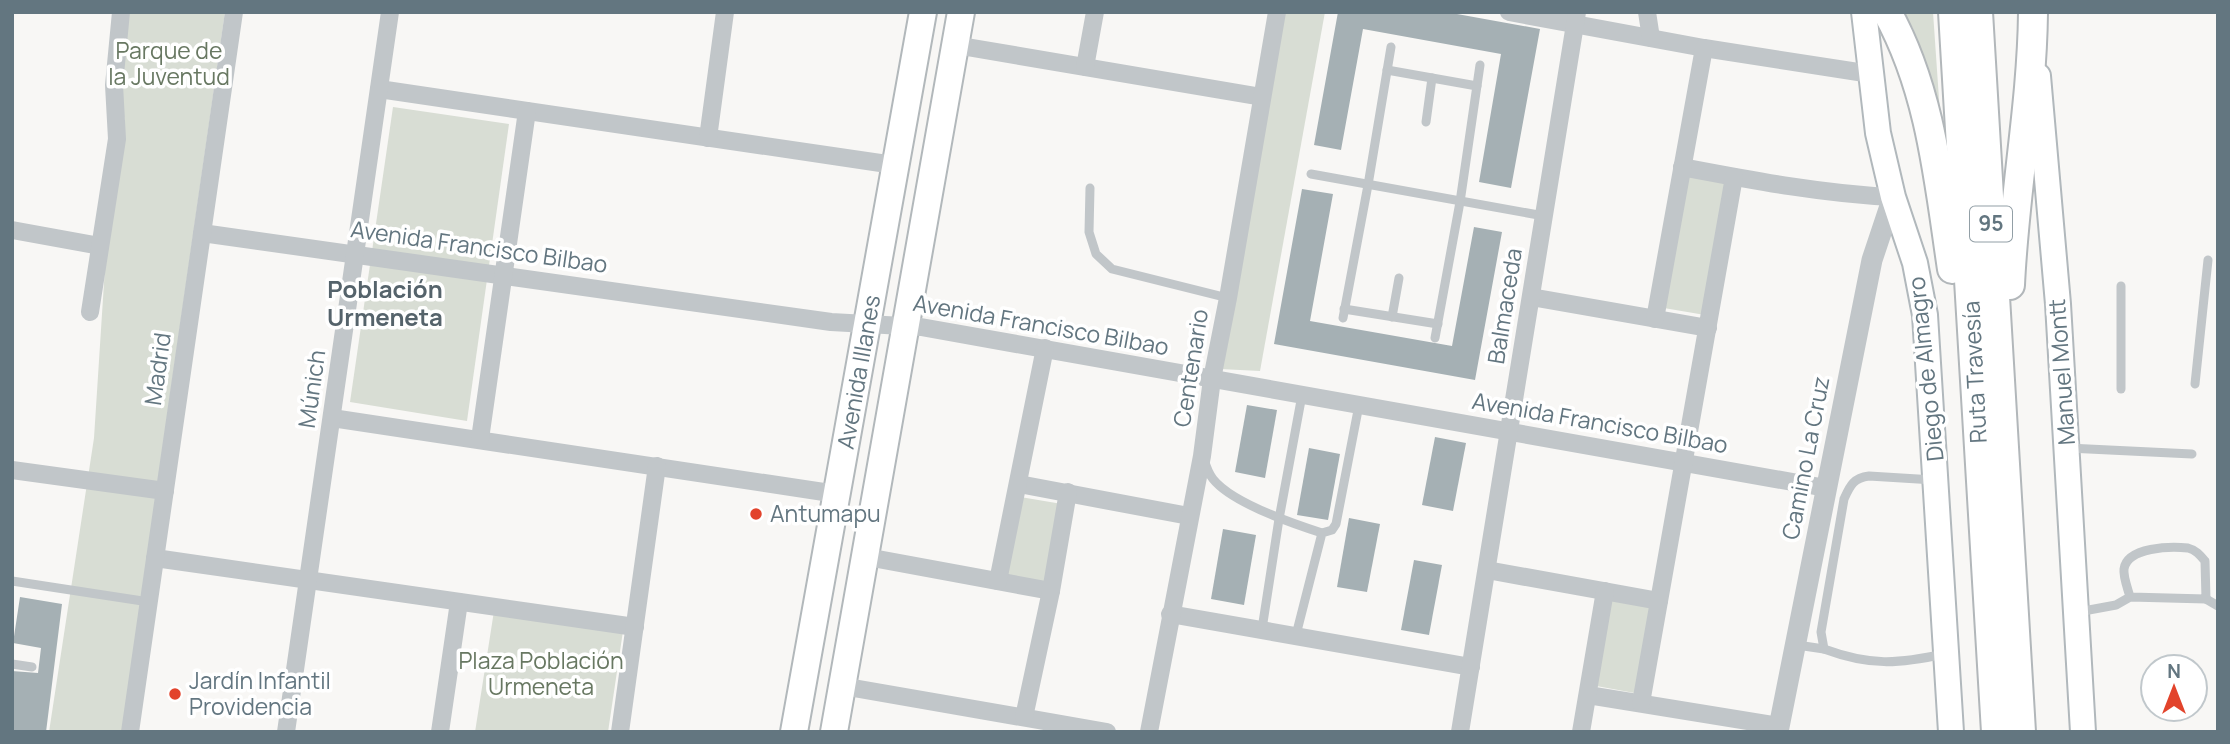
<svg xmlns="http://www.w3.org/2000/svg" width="2230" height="744" viewBox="0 0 2230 744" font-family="Manrope,sans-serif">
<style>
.green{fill:#d8ddd4}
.building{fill:#a5b0b4}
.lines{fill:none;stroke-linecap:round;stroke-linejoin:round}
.secondary-casing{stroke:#b1b8bc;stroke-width:28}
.primary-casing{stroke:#b2b8bb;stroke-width:30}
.trunk-casing{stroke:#b2b7ba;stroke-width:32}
.service{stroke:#c1c6c9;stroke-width:9}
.minor{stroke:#c1c6c9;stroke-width:18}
.tertiary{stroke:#c1c6c9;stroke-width:21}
.secondary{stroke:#fff;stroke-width:24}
.primary{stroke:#fff;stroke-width:26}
.trunk{stroke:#fff;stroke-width:28}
.poi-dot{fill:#e2432b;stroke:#fff;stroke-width:2.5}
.labels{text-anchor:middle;stroke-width:7;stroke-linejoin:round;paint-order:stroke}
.shield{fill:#fff;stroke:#929fa6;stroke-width:2}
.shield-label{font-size:21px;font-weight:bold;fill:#637680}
.park-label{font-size:23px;fill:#687862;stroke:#fff}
.street-label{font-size:23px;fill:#637680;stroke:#fff}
.poi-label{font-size:23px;fill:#637680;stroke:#fff;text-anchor:start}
.neighbourhood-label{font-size:24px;font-weight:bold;fill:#55636b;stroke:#fff}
</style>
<rect width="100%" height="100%" fill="#f8f7f5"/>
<!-- green -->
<g class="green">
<polygon points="128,12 225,12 122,732 49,732 94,438 106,252 125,120 117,90"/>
<polygon points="1283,12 1325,12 1260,371 1220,369"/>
<polygon points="1902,12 1933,12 1941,128 1913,28"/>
<polygon points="393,107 509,124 467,421 350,402"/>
<polygon points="1685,174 1728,183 1705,315 1658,307"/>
<polygon points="1014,496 1062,504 1046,596 998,587"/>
<polygon points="1609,599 1655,608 1640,694 1591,685"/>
<polygon points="494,611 623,631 608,732 475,732"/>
</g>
<!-- building -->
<g class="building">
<polygon points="1338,12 1446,12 1540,29 1511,188 1479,182 1501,54 1363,29 1341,150 1314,145"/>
<polygon points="1302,189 1333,194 1310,321 1452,346 1474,227 1502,232 1475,380 1274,344"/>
<polygon points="1247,405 1277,410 1265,478 1235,472"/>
<polygon points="1435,437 1466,443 1453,511 1422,505"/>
<polygon points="1309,448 1340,454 1328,520 1297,515"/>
<polygon points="1349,518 1380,524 1367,592 1337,587"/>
<polygon points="1223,529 1256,535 1244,605 1211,599"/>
<polygon points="1414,560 1442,565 1429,635 1401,630"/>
<polygon points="20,597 62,604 46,732 12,732 12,671 38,673 41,648 13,643"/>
</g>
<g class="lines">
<!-- secondary casing -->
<g class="secondary-casing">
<g id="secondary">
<polyline points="1864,12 1878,133 1893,197 1915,263 1925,315 1951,732"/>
<polyline points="2038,76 2058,304 2083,732"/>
</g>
</g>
<!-- primary casing -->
<g class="primary-casing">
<g id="primary">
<polyline points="794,732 923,12"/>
<polyline points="834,732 961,12"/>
</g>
</g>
<!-- trunk casing -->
<g class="trunk-casing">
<g id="trunk">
<path d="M1887,12C1931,91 1939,182 1952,269"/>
<polyline points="1953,12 1996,732"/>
<polyline points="1978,12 2021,732"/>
<path d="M2010,285C2014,194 2032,104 2033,13"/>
</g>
</g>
<!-- service -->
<g class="service">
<polyline points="1387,70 1477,86"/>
<polyline points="1426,122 1432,78"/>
<polyline points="1311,174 1544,216"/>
<polyline points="1090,188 1089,232 1096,254 1112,269 1228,298"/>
<polyline points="1344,309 1438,324"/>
<polyline points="1392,317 1399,278"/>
<polyline points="1343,318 1368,185 1391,47"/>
<polyline points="1435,338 1460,202 1480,65"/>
<polyline points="2195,384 2208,260"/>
<polyline points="2121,389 2121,286"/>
<polyline points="2068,448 2192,454"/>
<path d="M1204,459C1206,466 1209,474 1213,479C1232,503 1294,524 1322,533"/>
<path d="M1934,480L1869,476C1853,478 1850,486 1844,499L1821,632L1824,649C1870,666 1898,664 1944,654"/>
<polyline points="12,581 149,602"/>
<polyline points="2206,599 2218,606"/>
<path d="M2078,612L2116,605L2130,597L2206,599L2205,561C2200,555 2196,550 2188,548C2171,546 2127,547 2124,569C2123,577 2128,589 2130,597"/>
<polyline points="1262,629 1279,519 1302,395"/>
<polyline points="1296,635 1322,533 1332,530 1336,524 1359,405"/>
<polyline points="1797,645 1824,649"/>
<polyline points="12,664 32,667"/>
</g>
<!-- minor -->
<g class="minor">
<polyline points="1509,12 1704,48 1871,74"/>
<polyline points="1647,12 1651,38"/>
<polyline points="955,45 1262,97"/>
<polyline points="1085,67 1095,12"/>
<polyline points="379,89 894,165"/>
<polyline points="708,138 725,12"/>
<path d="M1682,167C1751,180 1823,194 1893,197"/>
<polyline points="12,230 100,246"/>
<polyline points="202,233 831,322 921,327 1826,488"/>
<polyline points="1531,297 1708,328"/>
<polyline points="90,312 117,139 114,85 121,12"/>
<polyline points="1655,319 1704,48"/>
<polyline points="332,418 837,494"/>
<polyline points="480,439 527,111"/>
<polyline points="12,470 165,491"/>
<polyline points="1019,484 1189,516"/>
<polyline points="867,557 1051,591"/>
<polyline points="155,558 635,627"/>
<polyline points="1487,570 1659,601"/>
<polyline points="998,581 1045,348"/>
<polyline points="1170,614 1471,667"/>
<polyline points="842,686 1107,732"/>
<polyline points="1588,695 1779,726"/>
<polyline points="1641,703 1734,177"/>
<polyline points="1024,717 1051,591 1068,492"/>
<polyline points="130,732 234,12"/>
<polyline points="286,732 390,12"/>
<polyline points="440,732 459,602"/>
<polyline points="620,732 657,466"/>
<polyline points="1149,732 1202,456 1212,379 1228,298 1277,12"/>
<polyline points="1460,732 1577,12"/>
<polyline points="1581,732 1605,591"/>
</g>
<!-- tertiary -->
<polyline class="tertiary" points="1778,732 1872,260 1893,197"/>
<!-- secondary -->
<use href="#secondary" class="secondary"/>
<!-- primary -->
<use href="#primary" class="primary"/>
<!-- trunk -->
<use href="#trunk" class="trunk"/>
</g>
<!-- markers -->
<g class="poi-dot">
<circle cx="756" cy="514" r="7"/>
<circle cx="175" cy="694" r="7"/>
</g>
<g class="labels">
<!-- shield labels -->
<rect class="shield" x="1970" y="206.5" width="42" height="35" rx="5"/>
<g class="shield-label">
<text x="1991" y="231">95</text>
</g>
<!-- park labels -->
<g class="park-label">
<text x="169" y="59">Parque de<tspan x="169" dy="26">la Juventud</tspan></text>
<text x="541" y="669">Plaza Población<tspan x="541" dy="26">Urmeneta</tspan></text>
</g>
<!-- street labels -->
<g class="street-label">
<text transform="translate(479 247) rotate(8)" y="8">Avenida Francisco Bilbao</text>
<text transform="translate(1505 306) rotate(-81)" y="8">Balmaceda</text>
<text transform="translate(1041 325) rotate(10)" y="8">Avenida Francisco Bilbao</text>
<text transform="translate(1191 368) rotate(-81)" y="8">Centenario</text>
<text transform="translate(158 369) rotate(-82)" y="8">Madrid</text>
<text transform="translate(1926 369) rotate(-96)" y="8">Diego de Almagro</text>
<text transform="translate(859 372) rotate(-80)" y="8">Avenida Illanes</text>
<text transform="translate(1975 372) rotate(-93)" y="8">Ruta Travesía</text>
<text transform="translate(2062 372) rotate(-94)" y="8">Manuel Montt</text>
<text transform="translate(312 389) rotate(-82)" y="8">Múnich</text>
<text transform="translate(1600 423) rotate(10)" y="8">Avenida Francisco Bilbao</text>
<text transform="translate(1806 458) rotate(-79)" y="8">Camino La Cruz</text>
</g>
<!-- poi labels -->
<g class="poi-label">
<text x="770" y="522">Antumapu</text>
<text x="189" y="689">Jardín Infantil<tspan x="189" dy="26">Providencia</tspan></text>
</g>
<!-- neighbourhood labels -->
<g class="neighbourhood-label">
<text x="385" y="298">Población<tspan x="385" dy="28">Urmeneta</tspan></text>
</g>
</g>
<!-- border -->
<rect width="2230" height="744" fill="none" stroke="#637680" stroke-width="28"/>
<!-- north arrow -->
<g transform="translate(2174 688)"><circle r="33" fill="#ffffff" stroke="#c1c8cc" stroke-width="2"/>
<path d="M0-5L12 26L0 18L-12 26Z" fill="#e2432b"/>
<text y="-10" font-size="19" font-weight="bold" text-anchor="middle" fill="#637680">N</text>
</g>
</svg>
